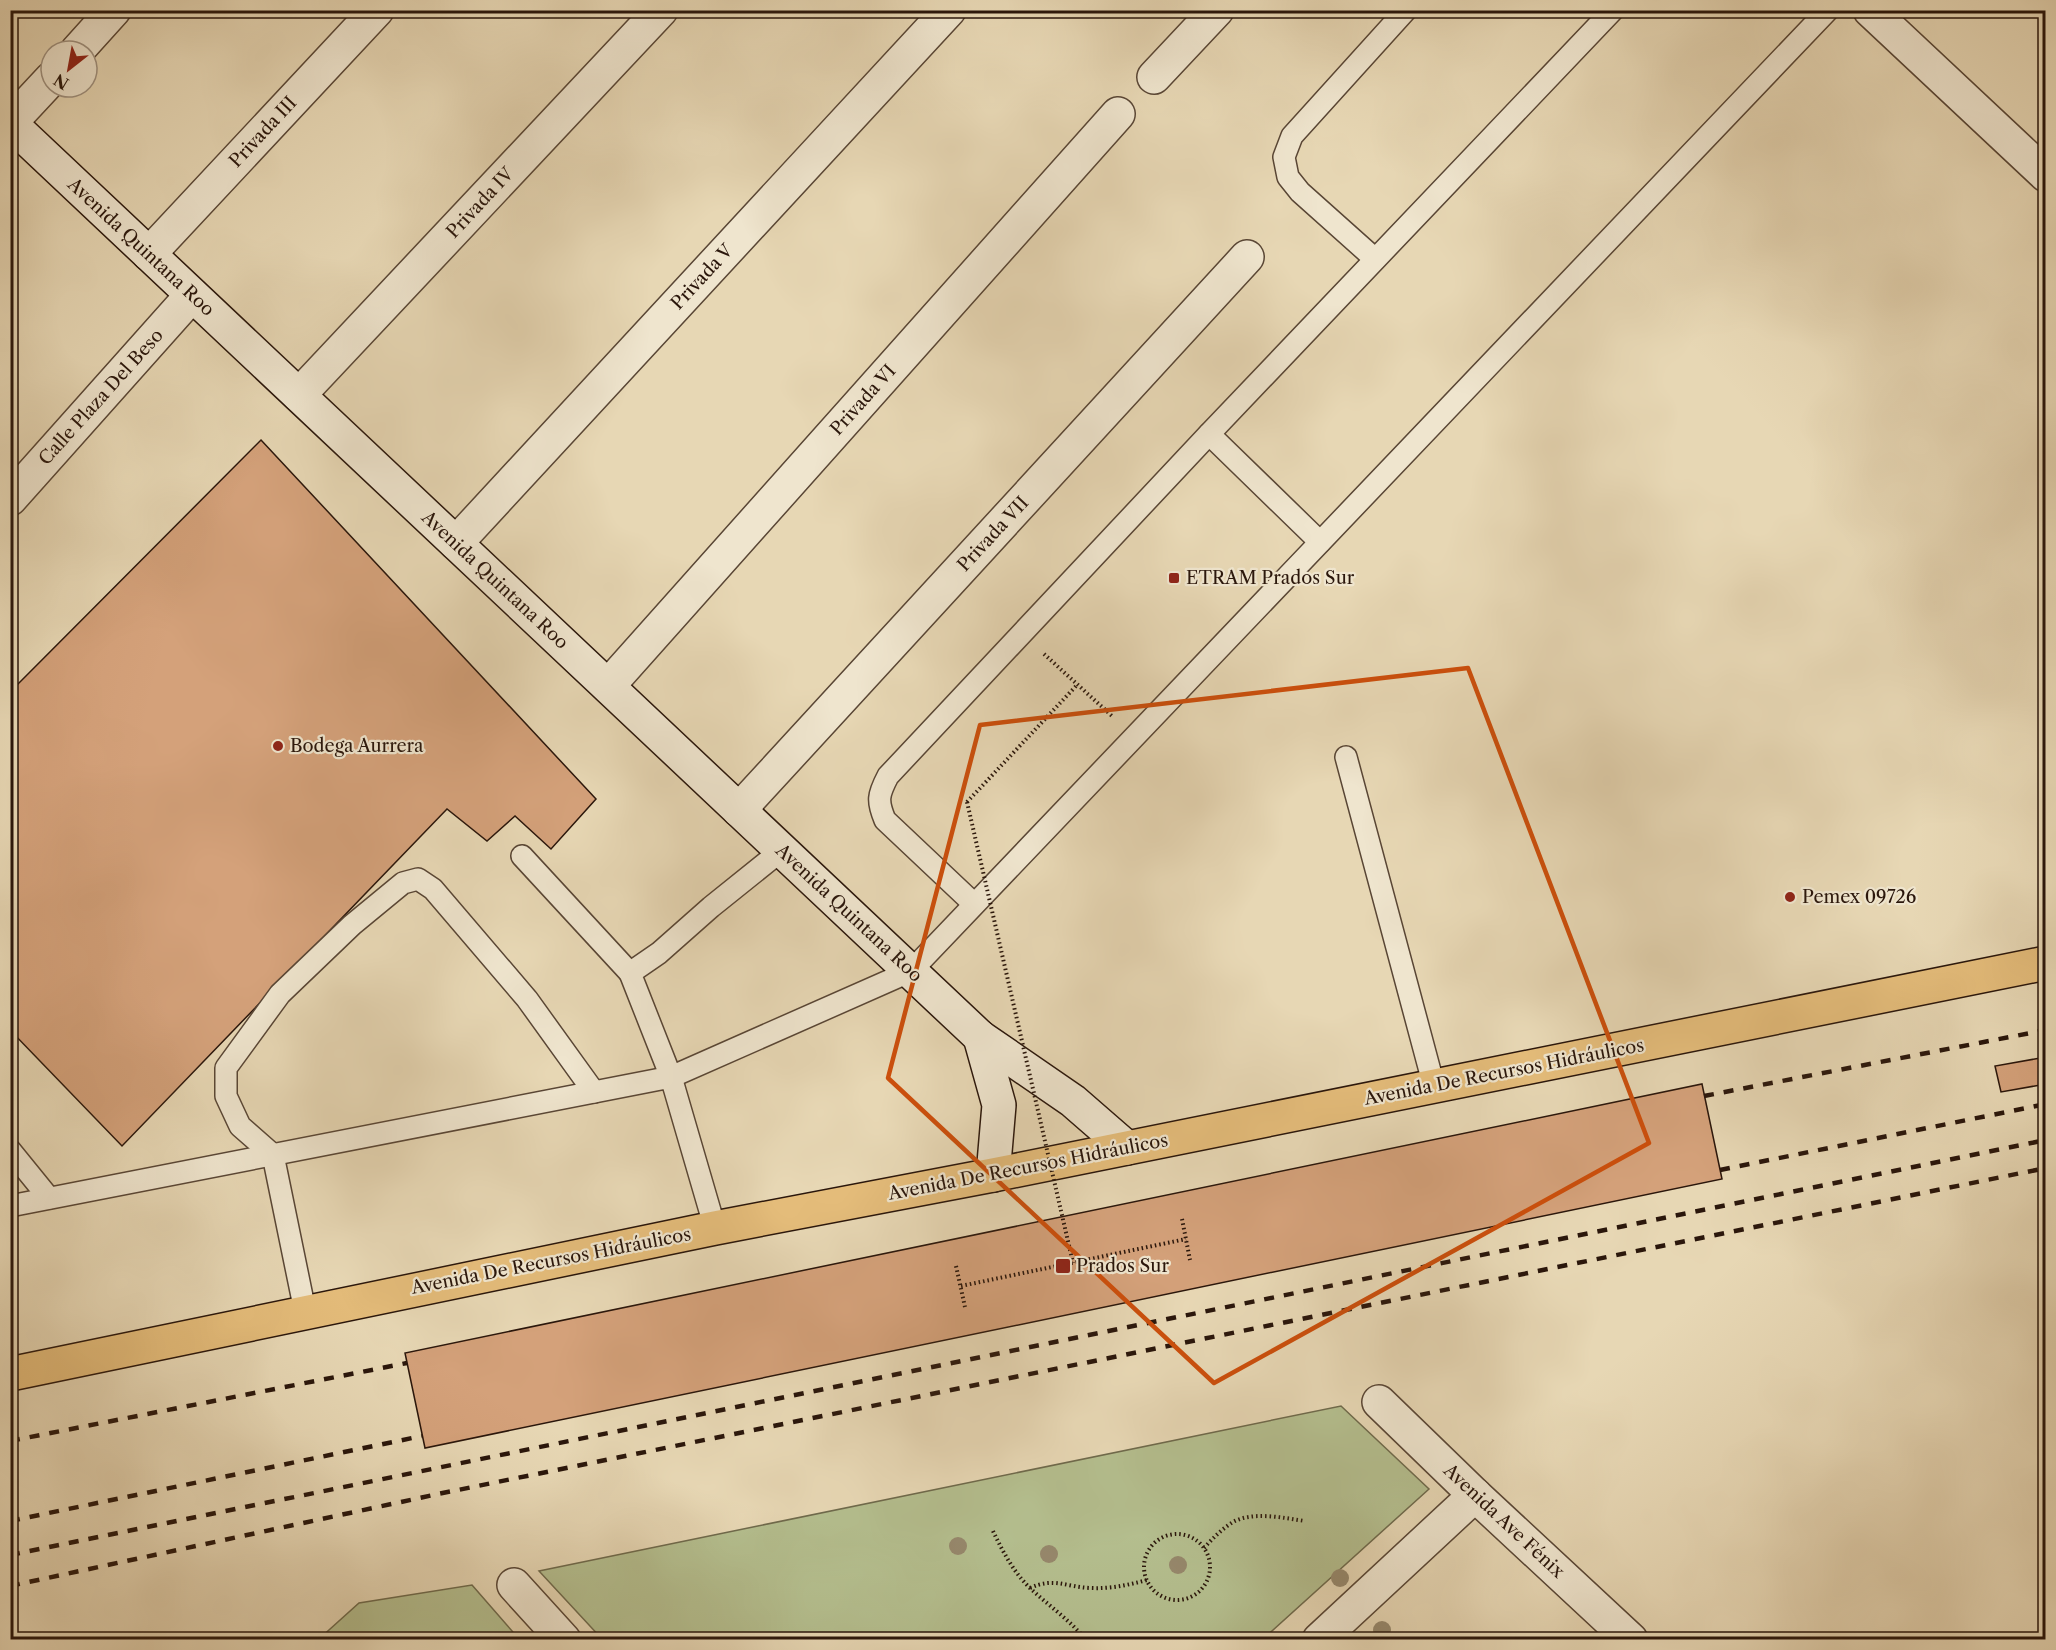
<svg xmlns="http://www.w3.org/2000/svg" width="2056" height="1650" viewBox="0 0 2056 1650" font-family="'Libre Caslon Text',serif">
<style>
.green{fill:#b4be8e;stroke:#6f6a4c;stroke-width:1.5}
.building{fill:#d4a17a;stroke:#2a160b;stroke-width:1.5}
.lines{fill:none;stroke-linecap:round;stroke-linejoin:round}
.service-casing{stroke:#594635;stroke-width:24}
.minor-casing{stroke:#594635;stroke-width:36}
.secondary-casing{stroke:#2a160b;stroke-width:36}
.primary-casing{stroke:#2a160b;stroke-width:36}
.path{stroke:#2a160b;stroke-width:4;stroke-dasharray:1.5 3;stroke-linecap:butt}
.service{stroke:#efe5ce;stroke-width:21}
.minor{stroke:#efe5ce;stroke-width:33}
.secondary{stroke:#efe5ce;stroke-width:33}
.primary{stroke:#e4bc7a;stroke-width:33}
.rail{stroke:#2a160b;stroke-width:4.5;stroke-dasharray:10 10;stroke-linecap:butt}
.path-bridge{stroke:#2a160b;stroke-width:4;stroke-dasharray:1.5 3;stroke-linecap:butt}
.tree{fill:#96886c}
.marked{fill:none;stroke:#cc4f0c;stroke-width:4.5;stroke-linejoin:round}
.poi-dot{fill:#8f2418;stroke:#efe5ce;stroke-width:2}
.labels{text-anchor:middle;stroke-width:4.5;stroke-linejoin:round;paint-order:stroke}
.street-label{font-size:18px;fill:#2a160b;stroke:#efe5ce}
.poi-label{font-size:18px;fill:#2a160b;stroke:#efe5ce;text-anchor:start}
</style>
<rect width="100%" height="100%" fill="#e7d7b4"/>
<filter id="stains"><feTurbulence type="fractalNoise" baseFrequency=".00333" numOctaves="4"/><feColorMatrix values="0 0 0 0 .2 0 0 0 0 .09 0 0 0 0 .02 0 0 0 .5 -.17"/></filter>
<radialGradient id="worn" r=".72"><stop offset=".6" stop-color="#630" stop-opacity="0"/><stop offset="1" stop-color="#630" stop-opacity=".3"/></radialGradient>
<!-- green -->
<g class="green">
<polygon points="1341,1406 1429,1489 1263,1639 602,1639 539,1571"/>
<polygon points="472,1585 519,1639 319,1639 359,1603"/>
</g>
<!-- building -->
<g class="building">
<polygon points="261,440 596,799 551,849 515,816 487,841 447,809 122,1146 10,1030 10,692"/>
<polygon points="2046,1057 2046,1084 2001,1092 1995,1066"/>
<polygon points="1702,1084 1722,1179 425,1448 405,1353"/>
</g>
<g class="lines">
<!-- service casing -->
<g class="service-casing">
<g id="service">
<polyline points="1375,259 1300,192 1288,177 1284,157 1292,136 1406,10"/>
<polyline points="1209,434 1320,542"/>
<polyline points="1346,757 1434,1086"/>
<polyline points="782,850 711,907 659,953 630,973 671,1077 911,971 1828,10"/>
<polyline points="522,856 630,973"/>
<path d="M974,904L885,820C877,801 878,795 888,776L1209,434L1613,10"/>
<polyline points="10,1150 49,1198"/>
<polyline points="10,1206 671,1077 715,1228"/>
<polyline points="305,1311 273,1155 240,1126 226,1096 226,1068 280,994 352,925 403,883 418,879 433,889 527,999 594,1092"/>
</g>
</g>
<!-- minor casing -->
<g class="minor-casing">
<g id="minor">
<polyline points="1870,10 2046,175"/>
<polyline points="77,51 114,10"/>
<polyline points="1154,77 1217,10"/>
<polyline points="10,123 51,79"/>
<polyline points="149,254 377,10"/>
<polyline points="299,395 661,10"/>
<polyline points="10,499 192,295"/>
<polyline points="456,543 949,10"/>
<polyline points="608,686 1118,114"/>
<polyline points="739,810 1247,257"/>
<polyline points="1379,1402 1475,1495 1631,1640"/>
<polyline points="514,1585 564,1640"/>
<polyline points="1319,1640 1475,1495"/>
</g>
</g>
<!-- secondary casing -->
<g class="secondary-casing">
<g id="secondary">
<polyline points="10,123 980,1037 1073,1101 1127,1148"/>
<polyline points="980,1037 999,1105 993,1175"/>
</g>
</g>
<!-- primary casing -->
<g class="primary-casing">
<polyline id="primary" points="10,1374 715,1228 993,1175 2046,963"/>
</g>
<!-- path -->
<g class="path">
<polyline points="1044,654 1112,716"/>
<polyline points="967,802 1077,685"/>
<polyline points="1182,1219 1190,1260"/>
<polyline points="956,1266 965,1307"/>
<polyline points="961,1286 1186,1239"/>
<path d="M993,1531C1003,1552 1014,1573 1031,1589C1049,1606 1070,1620 1086,1640"/>
<circle cx="1177" cy="1567" r="33"/>
<path d="M1204,1548C1213,1538 1222,1529 1233,1522C1253,1511 1284,1518 1305,1521"/>
<path d="M1030,1588C1054,1577 1066,1587 1090,1588C1110,1589 1128,1585 1147,1580"/>
</g>
<!-- service -->
<use href="#service" class="service"/>
<!-- minor -->
<use href="#minor" class="minor"/>
<!-- secondary -->
<use href="#secondary" class="secondary"/>
<!-- primary -->
<use href="#primary" class="primary"/>
<!-- rail -->
<g class="rail">
<polyline points="1704,1096 2046,1030"/>
<polyline points="1720,1170 2046,1104"/>
<polyline points="10,1441 407,1363"/>
<polyline points="10,1521 422,1436"/>
<polyline points="10,1555 2046,1140"/>
<polyline points="10,1586 438,1494 2046,1168"/>
</g>
<!-- path-bridge -->
<polyline class="path-bridge" points="967,802 1073,1263"/>
</g>
<!-- trees -->
<g class="tree">
<circle cx="958" cy="1546" r="9"/>
<circle cx="1049" cy="1554" r="9"/>
<circle cx="1178" cy="1565" r="9"/>
<circle cx="1340" cy="1578" r="9"/>
<circle cx="1382" cy="1630" r="9"/>
</g>
<!-- marked area -->
<path class="marked" d="M1468,668L1649,1143L1214,1383L888,1078L980,725Z"/>
<!-- markers -->
<g class="poi-dot">
<rect x="1168" y="572" width="12" height="12" rx="3"/>
<circle cx="278" cy="746" r="6"/>
<circle cx="1790" cy="897" r="6"/>
<rect x="1055" y="1258" width="16" height="16" rx="3"/>
</g>
<g class="labels">
<!-- street labels -->
<g class="street-label">
<text transform="translate(263 132) rotate(-47)" y="6">Privada III</text>
<text transform="translate(480 203) rotate(-47)" y="6">Privada IV</text>
<text transform="translate(141 247) rotate(43)" y="6">Avenida Quintana Roo</text>
<text transform="translate(702 277) rotate(-47)" y="6">Privada V</text>
<text transform="translate(101 397) rotate(-48)" y="6">Calle Plaza Del Beso</text>
<text transform="translate(863 400) rotate(-48)" y="6">Privada VI</text>
<text transform="translate(993 534) rotate(-47)" y="6">Privada VII</text>
<text transform="translate(495 580) rotate(43)" y="6">Avenida Quintana Roo</text>
<text transform="translate(849 913) rotate(43)" y="6">Avenida Quintana Roo</text>
<text transform="translate(1504 1072) rotate(-11)" y="6">Avenida De Recursos Hidráulicos</text>
<text transform="translate(1028 1167) rotate(-11)" y="6">Avenida De Recursos Hidráulicos</text>
<text transform="translate(551 1261) rotate(-11)" y="6">Avenida De Recursos Hidráulicos</text>
<text transform="translate(1504 1521) rotate(43)" y="6">Avenida Ave Fénix</text>
</g>
<!-- poi labels -->
<g class="poi-label">
<text x="1186" y="584">ETRAM Prados Sur</text>
<text x="290" y="752">Bodega Aurrera</text>
<text x="1802" y="903">Pemex 09726</text>
<text x="1076" y="1272">Prados Sur</text>
</g>
</g>
<!-- margin -->
<rect width="2056" height="1650" fill="none" stroke="#e7d7b4" stroke-width="36"/>
<rect x="12" y="12" width="2032" height="1626" fill="none" stroke="#2a160b" stroke-width="3"/>
<rect x="18" y="18" width="2020" height="1614" fill="none" stroke="#2a160b" stroke-width="1.5"/>
<!-- north arrow -->
<g transform="translate(69 69) rotate(211)"><circle r="28" fill="#efe5ce" stroke="#a09280" stroke-width="1.5"/>
<path d="M0-4.5L10 22L0 15L-10 22Z" fill="#8f2418"/>
<text y="-9" font-size="16" font-weight="bold" text-anchor="middle" fill="#2a160b">N</text>
</g>
<rect width="100%" height="100%" filter="url(#stains)"/>
<rect width="100%" height="100%" fill="url(#worn)"/>
</svg>
